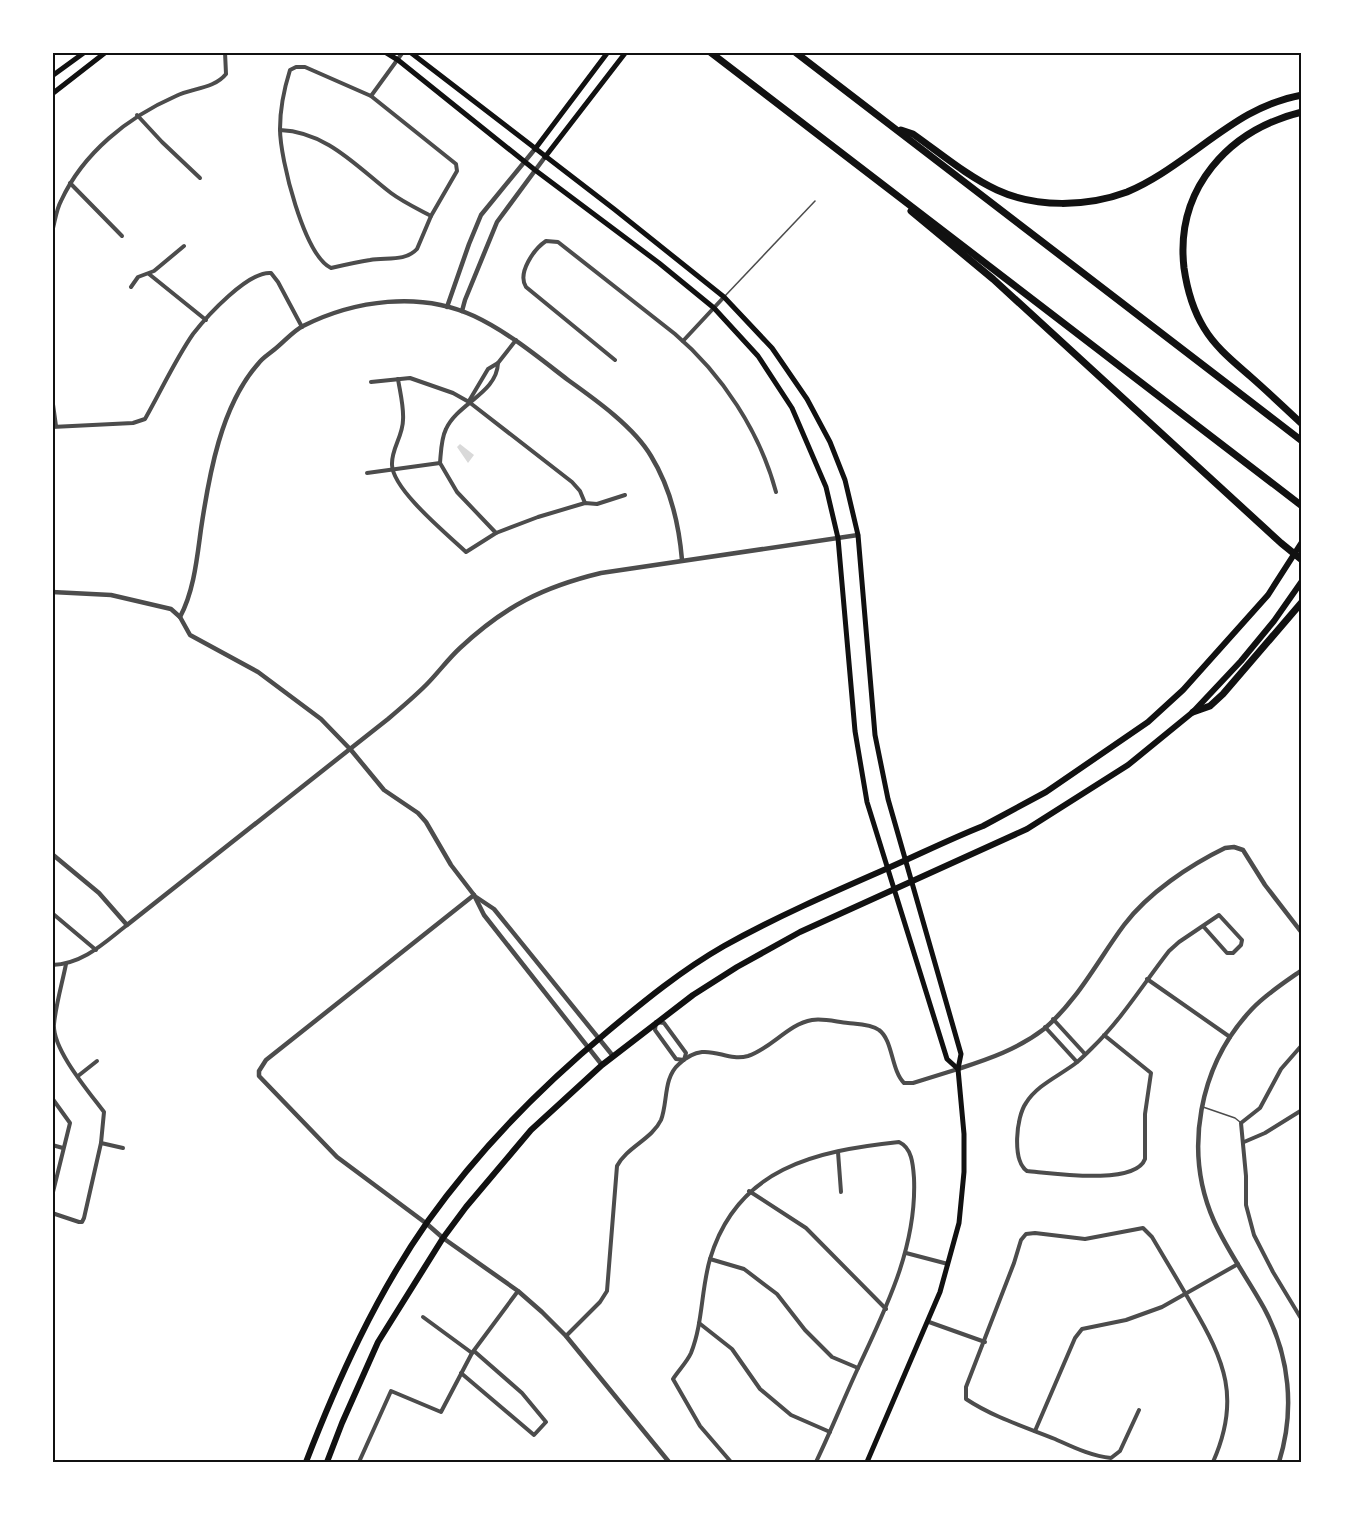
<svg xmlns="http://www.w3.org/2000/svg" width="1354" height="1515" viewBox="0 0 1354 1515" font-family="'Open Sans',sans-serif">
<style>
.water{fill:#d9d9d9}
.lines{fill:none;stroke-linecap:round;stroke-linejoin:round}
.service{stroke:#4c4c4c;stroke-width:1.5}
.minor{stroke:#4c4c4c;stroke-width:4}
.tertiary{stroke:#4c4c4c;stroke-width:4.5}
.secondary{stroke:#111;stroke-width:5}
.primary{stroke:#111;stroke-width:6}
.motorway{stroke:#111;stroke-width:7}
.neatline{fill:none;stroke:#111;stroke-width:2}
</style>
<rect width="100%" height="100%" fill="#fff"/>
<!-- water -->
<polygon class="water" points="460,444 474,455 468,463 457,447"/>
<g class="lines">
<!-- service -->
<g class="service">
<polyline points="725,296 815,201"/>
<polyline points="1203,1107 1235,1118 1240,1122"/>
</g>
<!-- minor -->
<g class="minor">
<path d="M296,67H305L371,96L456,164L457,171L431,216L417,249C405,262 386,257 370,260C357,262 344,265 331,268C304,255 280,159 280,129C280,109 284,89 290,70Z"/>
<polyline points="371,96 403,52"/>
<polyline points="137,115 162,142 200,178"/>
<path d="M280,130C327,132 356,166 391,193C403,202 418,209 431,216"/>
<polyline points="70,183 122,236"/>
<path d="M52,232C55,222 56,210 61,201C83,153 128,117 176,96C192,88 214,89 226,74L225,52"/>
<polyline points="149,274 206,320"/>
<polyline points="131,287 138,277 154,271 184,246"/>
<polyline points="683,341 724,297"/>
<path d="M615,360L526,287C517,273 534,249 546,241L558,242L675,334C722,374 760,432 776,492"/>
<path d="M398,379C400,392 404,407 403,420C403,436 391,449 392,465C393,490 447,534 466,552L496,533L538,517L585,503L597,504L625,495"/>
<polyline points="371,382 410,378 453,393 469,402 572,482 580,491 585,503"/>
<polyline points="52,397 56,426"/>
<polyline points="469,401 488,369 498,363 516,340"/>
<path d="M52,427L133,423L145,419C161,391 175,360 193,334C207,316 248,271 271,273L278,282L302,327"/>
<polyline points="367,473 440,463"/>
<path d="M496,533L457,492L440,463C441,452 441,439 446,429C458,403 497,393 498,363"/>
<polyline points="52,913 96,950"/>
<path d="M52,965C83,964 104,943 127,925"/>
<polyline points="1147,979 1230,1037"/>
<polyline points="1053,1019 1085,1054"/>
<polygon points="656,1022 664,1023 686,1053 684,1060 676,1059 655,1030"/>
<polyline points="1045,1027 1077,1062"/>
<path d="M1104,1035L1151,1073L1145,1114V1159C1135,1186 1051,1173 1027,1171C1012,1161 1016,1117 1026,1103C1037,1085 1059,1076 1076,1063C1081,1059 1087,1053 1092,1048C1122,1019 1144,983 1169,951L1179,942L1219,915L1242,940L1241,945L1233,953H1227L1203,926"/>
<polyline points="1302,1045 1281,1069 1260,1108 1241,1123 1246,1176 1246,1205 1254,1235 1273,1272 1302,1320"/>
<polyline points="78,1076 97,1061"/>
<polyline points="52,1098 70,1123 52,1196"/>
<polyline points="1244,1142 1265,1133 1302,1110"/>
<polyline points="101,1143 123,1148"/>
<polyline points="52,1145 63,1148"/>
<polyline points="838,1152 841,1192"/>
<polyline points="749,1191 806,1228 886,1309"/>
<path d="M52,1213L79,1222H82L84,1218L101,1143L104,1112C89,1092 52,1049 54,1024C56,1004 62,984 66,964"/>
<polyline points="906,1253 948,1264"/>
<polyline points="710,1259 744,1269 777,1294 805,1330 832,1357 858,1368"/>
<polyline points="423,1317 472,1353"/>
<polyline points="929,1322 985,1342"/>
<polyline points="699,1323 732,1349 760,1389 791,1415 830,1432"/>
<path d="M566,1336L600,1302L607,1291L617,1166C627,1147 652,1139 661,1120C668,1102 663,1078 679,1064C707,1038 723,1063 748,1056C771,1049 788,1024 812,1020C823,1018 837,1022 848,1023C857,1024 871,1024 879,1030C893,1040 891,1070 904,1083H913L958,1069"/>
<polyline points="461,1373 534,1435 546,1422 522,1393 474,1351"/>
<path d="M1139,1410L1120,1451L1111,1458C1091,1456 1073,1447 1055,1439C1025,1427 993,1417 966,1399V1387L1014,1263L1021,1240L1026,1234L1035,1233L1085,1239L1143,1228L1152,1237C1165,1259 1179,1282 1192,1305C1225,1361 1241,1399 1213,1462"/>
<polyline points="1035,1431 1075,1338 1082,1329 1126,1320 1162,1307 1238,1264"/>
<polyline points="359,1462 391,1391 441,1412 472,1353 518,1291"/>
<path d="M731,1462L700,1426L673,1379C678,1371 687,1362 691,1353C703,1323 701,1290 710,1259C737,1168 815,1151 899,1142C912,1148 913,1164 914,1178C917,1246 887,1306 859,1366C844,1398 831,1431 816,1462"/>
</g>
<!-- tertiary -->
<g class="tertiary">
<polyline points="447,307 469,244 481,215 535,149"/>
<polyline points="462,311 465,300 497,222 545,157"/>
<polyline points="52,592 111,595 171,609 180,617 190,635 258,672 321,719 351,750 384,790 418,813 426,822 451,865 474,895 484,915 602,1065"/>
<path d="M180,617C194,591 197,558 201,529C209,475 221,406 258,364C262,358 269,354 275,349C284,342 293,331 303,326C355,300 420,291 474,316C508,332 538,357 568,380C596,400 634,427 651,456C670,487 679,524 682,560"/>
<path d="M52,854L99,893L127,925L388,719C401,708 414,697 426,685C438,673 448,659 460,648C505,606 543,587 601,573L858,535"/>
<polyline points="474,895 266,1060 259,1071 259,1076 337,1157 427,1224 443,1238 518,1291 542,1312 566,1336 669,1462"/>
<polyline points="476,897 494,909 613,1056"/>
<path d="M958,1069C989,1059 1018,1049 1044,1029C1078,1000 1098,960 1124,925C1148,893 1190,865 1225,848L1234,847L1243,850L1265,885L1302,933"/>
<path d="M1279,1462C1295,1411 1290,1356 1264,1308C1248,1279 1228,1252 1214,1221C1183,1151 1199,1065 1252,1009C1266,994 1285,982 1302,970"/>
</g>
<!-- secondary -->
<g class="secondary">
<polyline points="385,52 398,60 535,170 659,263 714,308 758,356 792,408 826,487 838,538 855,731 867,802 947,1059 958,1069"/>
<polyline points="410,52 614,209 724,297 772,348 807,399 830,442 845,480 858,535 875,735 888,799 961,1054 958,1069 964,1134 964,1172 959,1223 940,1292 867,1462"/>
<polyline points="52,76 85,52"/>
<polyline points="52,94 106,52"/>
<polyline points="535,149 608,52"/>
<polyline points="545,157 626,52"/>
</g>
<!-- primary -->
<g class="primary">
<path d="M306,1462C338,1379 376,1295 428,1221C478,1151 541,1087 607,1032C644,1001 682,970 724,946C776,917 831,893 886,869C918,855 950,839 983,826L1046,792L1148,722L1183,690L1268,595L1302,542"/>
<polyline points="327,1462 342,1423 378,1342 443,1238 466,1207 531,1130 602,1065 693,995 737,967 800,932 1027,829 1128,765 1193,712 1241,661 1274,621 1302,581"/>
</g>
<!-- motorway -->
<g class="motorway">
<polyline points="710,52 1302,506"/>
<polyline points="795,52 1302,441"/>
<path d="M1302,112C1228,130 1175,189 1184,268C1187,289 1193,310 1204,328C1216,348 1234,362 1251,377C1268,392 1285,408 1302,424"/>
<path d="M901,130L913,134C940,153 967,176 997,190C1036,208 1087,207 1127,192C1151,182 1172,167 1193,152C1229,126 1258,103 1302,95"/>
<polyline points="911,211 993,279 1281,543 1302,560"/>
<polyline points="1193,712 1210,706 1223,694 1302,602"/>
</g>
</g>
<!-- border -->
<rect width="1354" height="1515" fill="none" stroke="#ffffff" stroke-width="108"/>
<rect x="54" y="54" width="1246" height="1407" class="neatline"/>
</svg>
